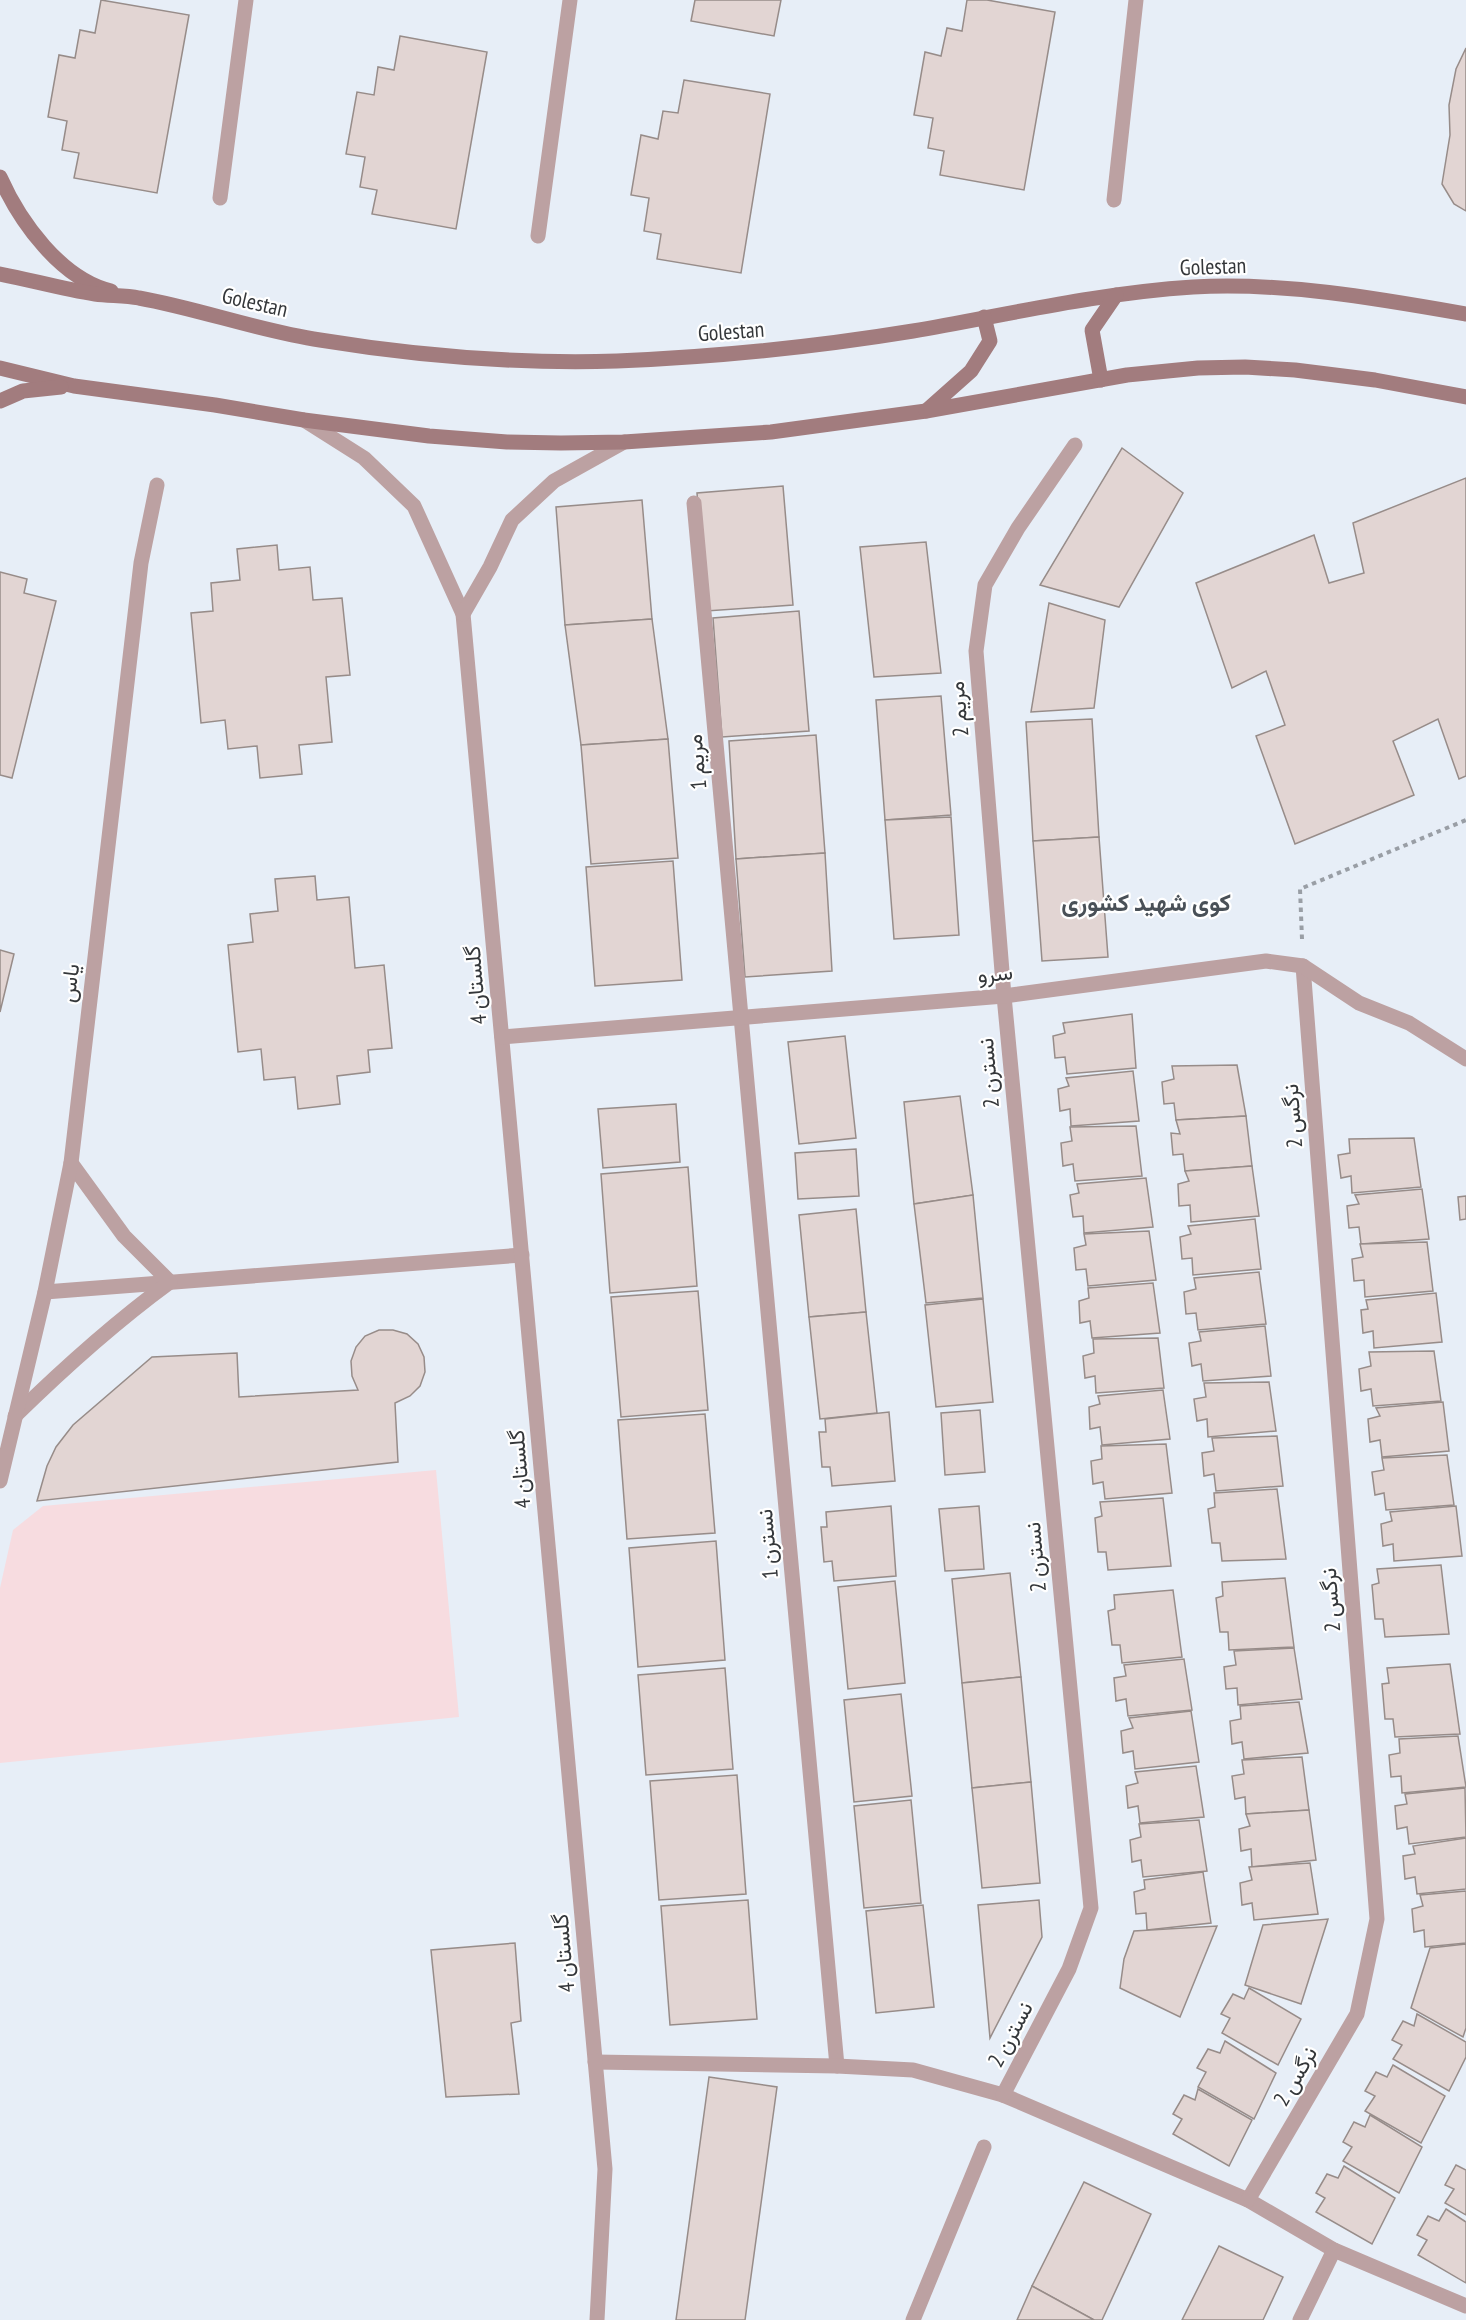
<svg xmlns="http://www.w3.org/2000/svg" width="1466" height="2320" viewBox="0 0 1466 2320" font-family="'PT Sans Narrow',Vazirmatn,sans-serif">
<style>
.education{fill:#f7dce0}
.building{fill:#e2d5d3;stroke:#978c89;stroke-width:1.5}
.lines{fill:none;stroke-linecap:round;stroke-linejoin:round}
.path{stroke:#999ea5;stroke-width:4;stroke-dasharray:4.5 4.5;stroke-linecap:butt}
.minor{stroke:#bca1a2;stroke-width:15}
.tertiary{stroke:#bca1a2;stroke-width:15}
.secondary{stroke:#a27c7e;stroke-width:15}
.labels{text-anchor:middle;stroke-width:4.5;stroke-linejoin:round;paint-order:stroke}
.street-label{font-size:22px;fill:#34373a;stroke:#fff}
.neighbourhood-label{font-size:24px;font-weight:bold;fill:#495057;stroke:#fff}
</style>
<rect width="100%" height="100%" fill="#e7eef7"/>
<!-- education -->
<polygon class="education" points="436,1470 459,1717 0,1763 0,1588 13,1530 43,1506"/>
<!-- building -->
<g class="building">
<polygon points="101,0 189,15 157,193 74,178 79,153 62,150 67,121 48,117 59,55 75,58 80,30 95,33"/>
<polygon points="695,0 781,0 774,36 691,21"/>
<polygon points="967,0 987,0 1055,12 1024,190 940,175 944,151 928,148 933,118 914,115 925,52 941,56 947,28 962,31"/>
<polygon points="400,36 487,52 456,229 372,214 377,190 360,187 365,157 346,154 357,92 374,95 378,67 394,70"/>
<polygon points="1466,48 1466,211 1454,204 1442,184 1450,135 1449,105 1456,69"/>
<polygon points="684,80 770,94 741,273 657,259 661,234 644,231 649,198 631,195 641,135 658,139 663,111 678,113"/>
<polygon points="1122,448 1183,493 1119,607 1040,585"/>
<polygon points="1466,478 1466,776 1459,779 1438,719 1393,741 1414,795 1295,844 1256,736 1285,725 1266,671 1232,688 1196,583 1314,535 1329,583 1364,573 1353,523"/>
<polygon points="783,486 793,605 706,611 697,493"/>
<polygon points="642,500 652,619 565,625 556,507"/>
<polygon points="926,542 941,673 874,677 860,547"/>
<polygon points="277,545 279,570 310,567 313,600 342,598 350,675 326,677 332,742 299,745 302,774 260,778 257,746 228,749 225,720 201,723 191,613 213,611 211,583 240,580 237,549"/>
<polygon points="0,572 27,579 24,593 56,601 12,778 0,775"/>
<polygon points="1049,603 1105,620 1094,708 1031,712"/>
<polygon points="799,611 809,731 722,737 713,618"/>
<polygon points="652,619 668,739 581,745 565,625"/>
<polygon points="941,696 951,815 885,820 876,700"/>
<polygon points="1092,719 1099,837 1033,841 1026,722"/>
<polygon points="816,735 825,853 736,859 729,741"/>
<polygon points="668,739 678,858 591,864 581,745"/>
<polygon points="951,817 959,935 894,939 885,820"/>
<polygon points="1099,837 1108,957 1042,961 1033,841"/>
<polygon points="825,853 832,971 745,977 736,859"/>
<polygon points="673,861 682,980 595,986 586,867"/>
<polygon points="315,876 317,900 349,897 355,968 384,965 392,1048 368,1050 370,1072 337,1076 340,1104 298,1109 295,1077 264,1080 261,1049 238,1052 228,945 253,942 250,914 278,911 275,879"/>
<polygon points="0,950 14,954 0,1012"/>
<polygon points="1132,1014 1136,1068 1067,1074 1065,1057 1055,1058 1053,1036 1065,1033 1063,1023"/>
<polygon points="845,1036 856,1138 799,1144 788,1042"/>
<polygon points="1237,1065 1246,1116 1176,1120 1174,1103 1164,1104 1162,1082 1174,1079 1172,1066"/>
<polygon points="1133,1071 1139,1121 1071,1126 1070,1109 1060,1111 1058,1089 1069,1086 1066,1078"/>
<polygon points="960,1096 973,1195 914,1204 904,1102"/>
<polygon points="676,1104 680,1162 603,1168 598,1109"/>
<polygon points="1246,1116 1252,1166 1185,1171 1183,1154 1173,1155 1171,1133 1180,1134 1176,1120"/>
<polygon points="1136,1126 1142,1176 1075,1181 1073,1164 1063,1166 1061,1143 1072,1141 1070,1127"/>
<polygon points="1414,1138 1421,1187 1352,1193 1351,1176 1341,1178 1338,1155 1350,1153 1349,1139"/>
<polygon points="856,1149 859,1196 798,1199 795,1153"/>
<polygon points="1252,1166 1259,1216 1191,1222 1190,1205 1179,1206 1178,1184 1189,1181 1185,1171"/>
<polygon points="688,1167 697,1286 610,1293 601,1174"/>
<polygon points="1146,1178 1153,1227 1084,1233 1083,1216 1073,1217 1070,1195 1079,1193 1077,1184"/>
<polygon points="1422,1189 1429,1239 1361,1244 1359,1227 1349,1228 1347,1206 1359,1204 1355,1195"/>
<polygon points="973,1195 983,1298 926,1303 914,1204"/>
<polygon points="1466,1196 1466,1219 1460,1220 1458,1197"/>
<polygon points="856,1209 866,1312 809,1317 799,1215"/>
<polygon points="1255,1219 1261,1269 1193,1275 1192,1258 1182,1259 1180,1237 1191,1234 1188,1226"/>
<polygon points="1149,1231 1156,1280 1088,1286 1086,1269 1076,1270 1074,1248 1086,1245 1084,1234"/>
<polygon points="1427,1242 1433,1291 1365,1297 1364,1280 1354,1281 1352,1259 1363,1257 1360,1244"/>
<polygon points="1259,1272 1266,1324 1198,1330 1196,1313 1186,1314 1184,1292 1196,1289 1194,1278"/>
<polygon points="1153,1283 1160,1333 1092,1338 1090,1321 1080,1323 1079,1301 1089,1298 1088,1288"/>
<polygon points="698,1291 708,1410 621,1417 611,1297"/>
<polygon points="1436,1293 1442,1342 1374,1348 1373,1331 1363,1333 1361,1310 1368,1309 1366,1300"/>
<polygon points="983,1299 993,1402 936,1407 925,1305"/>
<polygon points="866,1312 877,1413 820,1419 809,1317"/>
<polygon points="1265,1326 1271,1376 1203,1381 1201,1364 1192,1366 1189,1343 1201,1341 1199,1332"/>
<polygon points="379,1330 393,1330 407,1334 418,1344 424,1357 425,1372 420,1386 410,1396 395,1403 398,1462 37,1501 47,1466 56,1447 73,1425 152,1357 237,1353 239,1397 358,1390 352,1376 351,1361 356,1347 365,1336"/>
<polygon points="1158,1338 1164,1388 1096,1393 1095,1376 1085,1378 1083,1356 1094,1353 1093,1339"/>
<polygon points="1434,1351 1441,1401 1373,1406 1371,1389 1361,1391 1359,1369 1371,1366 1369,1352"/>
<polygon points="1269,1382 1276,1431 1208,1437 1207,1419 1197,1421 1194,1399 1206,1397 1204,1383"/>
<polygon points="1163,1390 1170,1439 1102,1445 1100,1427 1090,1429 1089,1407 1100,1404 1098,1396"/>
<polygon points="1443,1402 1449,1451 1382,1457 1380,1440 1370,1442 1368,1419 1380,1416 1376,1408"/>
<polygon points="980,1410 985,1472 945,1475 941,1413"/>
<polygon points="889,1412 895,1481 832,1486 830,1467 822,1467 819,1432 826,1432 825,1419"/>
<polygon points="705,1414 715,1533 627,1539 618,1420"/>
<polygon points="1277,1436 1283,1486 1216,1491 1214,1474 1204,1476 1202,1453 1214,1451 1212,1438"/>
<polygon points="1166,1444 1172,1493 1105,1499 1103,1482 1093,1484 1091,1461 1102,1459 1101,1446"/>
<polygon points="1447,1455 1454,1505 1386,1510 1384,1493 1375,1495 1372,1472 1384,1470 1382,1458"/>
<polygon points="1277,1489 1286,1559 1222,1561 1220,1543 1212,1543 1208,1509 1215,1507 1214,1493"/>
<polygon points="1163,1498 1171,1566 1108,1570 1106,1552 1098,1552 1095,1518 1102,1516 1100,1502"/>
<polygon points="891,1506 896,1576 834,1581 832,1561 824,1562 821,1527 827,1527 826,1512"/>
<polygon points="979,1506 984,1569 945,1571 939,1509"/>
<polygon points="1456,1506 1462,1556 1394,1561 1393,1544 1383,1546 1381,1524 1392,1521 1390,1512"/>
<polygon points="716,1541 725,1660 638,1667 629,1548"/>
<polygon points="1441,1565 1449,1634 1385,1637 1383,1619 1375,1619 1372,1585 1379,1583 1377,1569"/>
<polygon points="1010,1573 1021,1677 962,1683 952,1579"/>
<polygon points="1285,1578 1294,1647 1229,1650 1228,1632 1220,1632 1216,1598 1223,1596 1222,1582"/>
<polygon points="895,1581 905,1683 848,1689 838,1587"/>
<polygon points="1173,1590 1182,1657 1122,1663 1120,1645 1112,1645 1108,1611 1115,1609 1114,1595"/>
<polygon points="1294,1648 1302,1699 1238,1705 1237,1688 1226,1689 1224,1667 1236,1665 1234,1651"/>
<polygon points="1184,1659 1192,1710 1128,1716 1126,1699 1116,1701 1114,1678 1126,1676 1124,1665"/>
<polygon points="1450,1664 1460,1734 1395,1737 1393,1719 1385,1719 1382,1684 1389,1683 1387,1668"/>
<polygon points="725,1668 733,1769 646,1775 638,1675"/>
<polygon points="1021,1677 1031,1782 972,1788 962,1683"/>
<polygon points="901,1694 912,1796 854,1802 844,1700"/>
<polygon points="1299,1702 1308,1753 1244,1759 1242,1742 1232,1744 1230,1721 1241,1719 1240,1706"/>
<polygon points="1191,1711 1199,1762 1135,1769 1133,1751 1123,1753 1121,1731 1133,1728 1129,1718"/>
<polygon points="1458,1736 1466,1787 1402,1793 1401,1776 1391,1777 1389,1755 1400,1753 1399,1739"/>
<polygon points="1302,1757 1309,1810 1246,1814 1245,1797 1235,1799 1232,1776 1244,1774 1242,1760"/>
<polygon points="1196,1766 1204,1817 1140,1823 1138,1806 1128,1808 1126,1786 1138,1783 1135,1772"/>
<polygon points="737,1775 746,1894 659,1900 650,1781"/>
<polygon points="1031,1782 1040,1883 982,1888 972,1788"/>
<polygon points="1465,1788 1466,1837 1409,1844 1407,1827 1397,1829 1395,1806 1407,1804 1405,1794"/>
<polygon points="911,1800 921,1903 864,1908 854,1806"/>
<polygon points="1309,1810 1316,1860 1252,1867 1251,1849 1241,1851 1239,1829 1250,1826 1246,1814"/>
<polygon points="1199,1820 1207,1871 1143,1877 1141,1860 1132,1862 1130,1840 1141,1837 1139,1824"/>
<polygon points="1466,1838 1466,1889 1417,1894 1415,1877 1405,1879 1403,1856 1415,1854 1413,1846"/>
<polygon points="1310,1863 1318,1914 1254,1920 1252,1903 1242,1905 1240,1883 1252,1880 1249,1867"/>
<polygon points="1203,1872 1211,1923 1147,1930 1146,1913 1136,1914 1134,1892 1145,1889 1144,1880"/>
<polygon points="1466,1891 1466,1943 1425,1947 1424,1930 1414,1932 1412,1909 1423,1906 1420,1895"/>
<polygon points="748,1900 757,2019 670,2025 661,1906"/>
<polygon points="1039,1900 1042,1937 990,2038 978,1905"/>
<polygon points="923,1905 934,2007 876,2013 866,1911"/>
<polygon points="1328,1919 1301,2004 1245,1985 1263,1925"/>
<polygon points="1217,1926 1180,2017 1120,1988 1124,1959 1134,1931"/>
<polygon points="515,1943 521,2021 511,2023 519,2094 446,2097 431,1950"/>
<polygon points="1466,1944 1466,2028 1463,2037 1411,2008 1430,1948"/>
<polygon points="1249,1988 1301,2019 1278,2065 1222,2033 1230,2018 1221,2014 1233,1994 1244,1999"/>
<polygon points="1417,2014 1466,2042 1466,2057 1449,2091 1393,2059 1402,2045 1392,2040 1403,2021 1414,2026"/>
<polygon points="1225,2041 1276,2073 1254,2119 1198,2087 1206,2072 1197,2068 1208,2049 1220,2053"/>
<polygon points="1393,2065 1445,2096 1421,2143 1365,2111 1375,2096 1365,2091 1376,2072 1387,2077"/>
<polygon points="709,2077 777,2087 745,2320 676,2320"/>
<polygon points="1198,2089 1252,2120 1229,2166 1173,2134 1182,2119 1173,2114 1184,2095 1195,2100"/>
<polygon points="1370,2115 1422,2147 1399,2193 1343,2161 1352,2147 1343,2142 1354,2122 1365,2127"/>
<polygon points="1456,2165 1466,2170 1466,2215 1445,2203 1454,2189 1445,2185"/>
<polygon points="1344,2166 1395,2198 1372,2244 1316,2212 1325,2198 1316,2193 1327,2174 1338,2178"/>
<polygon points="1084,2182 1151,2214 1102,2320 1094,2320 1032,2286"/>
<polygon points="1446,2209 1466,2222 1466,2283 1418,2255 1427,2240 1417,2235 1428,2216 1439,2221"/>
<polygon points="1219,2246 1283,2277 1263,2320 1182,2320"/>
<polygon points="1032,2286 1094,2320 1017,2320"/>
</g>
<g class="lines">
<!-- path -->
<polyline class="path" points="1302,939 1300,889 1466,820"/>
<!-- minor -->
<g class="minor">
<polyline points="220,198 246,0"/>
<polyline points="1114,200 1136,0"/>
<polyline points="538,236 570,0"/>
<polyline points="694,503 837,2066"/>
<polyline points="45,1292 522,1255"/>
<path d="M15,1416C64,1368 114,1323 170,1282L124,1236L71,1163"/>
<polyline points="595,2062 837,2066 913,2070 1003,2095 1248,2200 1334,2250 1466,2306"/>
<polyline points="1003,2095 1069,1969 1091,1908 1004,996 976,651 985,585 1018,528 1075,445"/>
<polyline points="1248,2200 1357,2014 1377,1919 1303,966"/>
<polyline points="913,2320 984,2147"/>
<polyline points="1300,2320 1334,2250"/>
</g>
<!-- tertiary -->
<g class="tertiary">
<polyline points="304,420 364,458 414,506 463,614 605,2169 597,2320"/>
<polyline points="463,614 490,567 512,520 554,481 624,442"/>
<polyline points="502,1037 1004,996 1266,961 1303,966 1359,1003 1409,1023 1466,1059"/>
<polyline points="0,1481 45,1292 71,1163 141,563 157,485"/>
</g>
<!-- secondary -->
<g class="secondary">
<path d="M0,177C20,222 61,279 111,291"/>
<path d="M0,274C31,280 63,289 95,294C109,296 125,295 139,298C200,309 259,331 320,340C418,356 518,364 617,361C716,357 815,347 913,331C1006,315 1098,293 1193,287C1285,282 1375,298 1466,314"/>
<polyline points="0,368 74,386 215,405 304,420 429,436 507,442 561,443 624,442 771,432 926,411 1127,375 1198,368 1245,367 1295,370 1375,380 1466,397"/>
<polyline points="1101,380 1092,330 1116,295"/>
<polyline points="0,401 23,391 61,387"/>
<polyline points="926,411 971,371 990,341 984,317"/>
</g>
</g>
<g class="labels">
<!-- street labels -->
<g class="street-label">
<text transform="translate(1213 266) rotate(-2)" y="8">Golestan</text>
<text transform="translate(255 302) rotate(13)" y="8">Golestan</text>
<text transform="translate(731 331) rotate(-4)" y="8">Golestan</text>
<text transform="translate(958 709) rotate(-95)" y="8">مریم 2</text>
<text transform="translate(696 762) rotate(-95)" y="8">مریم 1</text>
<text transform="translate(995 973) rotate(-6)" y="8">سرو</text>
<text transform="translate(69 983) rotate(-83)" y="8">یاس</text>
<text transform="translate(475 985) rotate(-95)" y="8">گلستان 4</text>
<text transform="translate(988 1073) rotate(-95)" y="8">نسترن 2</text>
<text transform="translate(1292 1116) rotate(-94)" y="8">نرگس 2</text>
<text transform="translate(519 1469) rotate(-95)" y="8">گلستان 4</text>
<text transform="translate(767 1544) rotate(-95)" y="8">نسترن 1</text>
<text transform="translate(1035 1557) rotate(-95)" y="8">نسترن 2</text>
<text transform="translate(1330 1600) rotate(-94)" y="8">نرگس 2</text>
<text transform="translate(563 1953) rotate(-95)" y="8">گلستان 4</text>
<text transform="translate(1010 2034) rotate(-62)" y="8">نسترن 2</text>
<text transform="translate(1295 2076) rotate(-60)" y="8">نرگس 2</text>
</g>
<!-- neighbourhood labels -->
<g class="neighbourhood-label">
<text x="1146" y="911">کوی شهید کشوری</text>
</g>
</g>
</svg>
